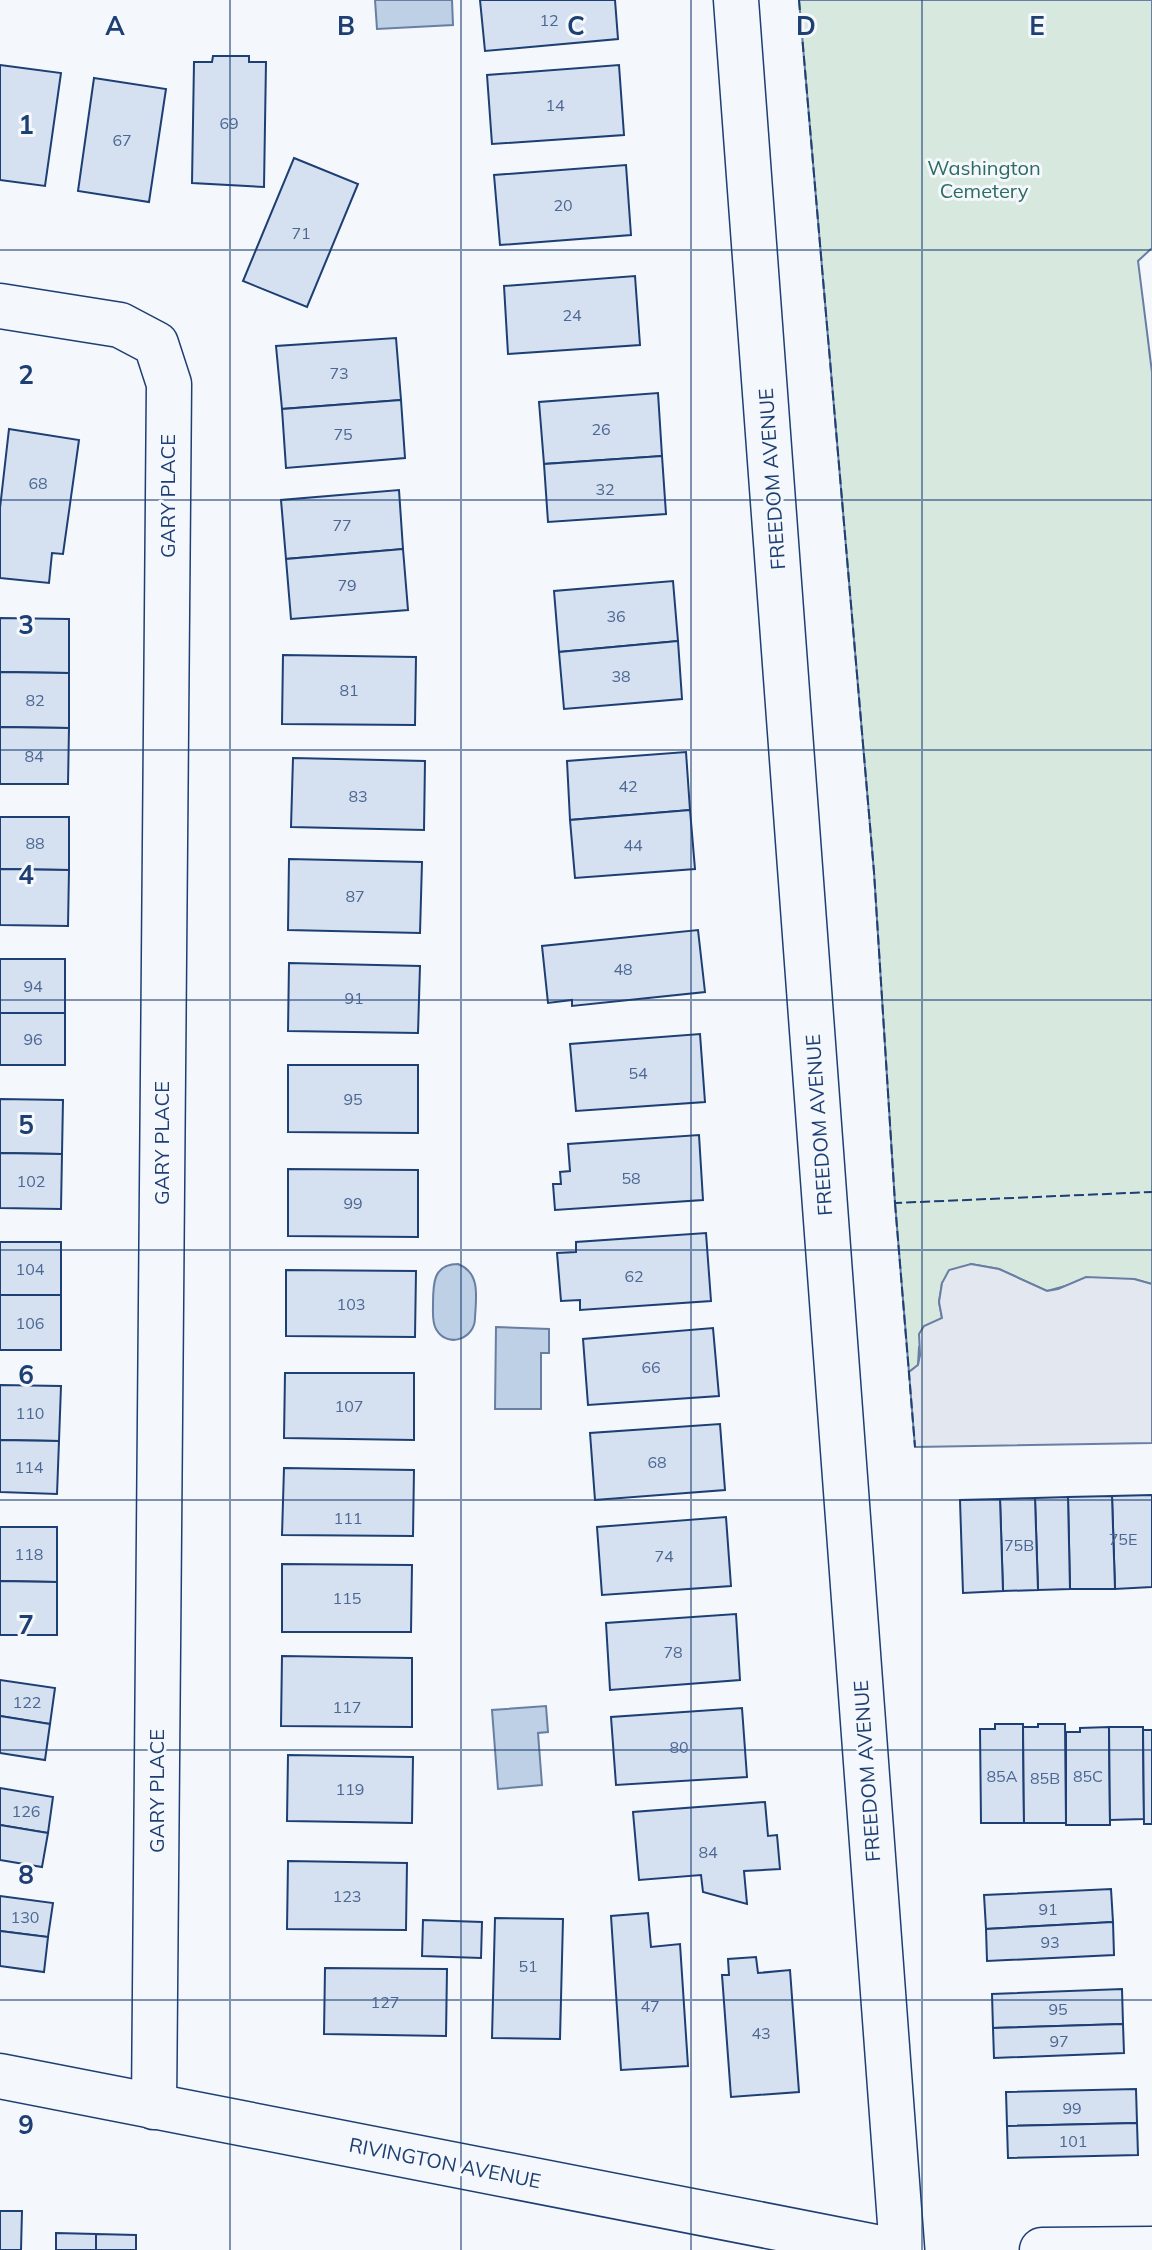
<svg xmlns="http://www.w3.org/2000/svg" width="1152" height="2250" viewBox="0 0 1152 2250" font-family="Mulish,sans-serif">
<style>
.green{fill:#d7e8df;stroke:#687fa3;stroke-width:2}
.parking{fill:#e3e8f0;stroke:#687fa3;stroke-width:2}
.water{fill:#bed0e5;stroke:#687fa3;stroke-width:2}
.building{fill:#d5e0f0;stroke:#1d3f73;stroke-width:2}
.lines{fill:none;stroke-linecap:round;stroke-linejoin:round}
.minor-casing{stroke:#1d3f73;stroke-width:47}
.minor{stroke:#f4f7fb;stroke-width:44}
.fence{stroke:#1d3f73;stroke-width:2;stroke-dasharray:10 4;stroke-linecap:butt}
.grid{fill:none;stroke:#1d3f73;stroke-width:2;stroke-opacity:0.55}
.labels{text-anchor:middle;stroke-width:6;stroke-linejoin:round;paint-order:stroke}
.number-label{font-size:16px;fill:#4b6792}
.park-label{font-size:20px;fill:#2c6c60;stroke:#f4f7fb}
.street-label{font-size:20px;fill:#1d3f73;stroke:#f4f7fb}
.grid-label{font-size:26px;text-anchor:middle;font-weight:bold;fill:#1d3f73;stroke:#f4f7fb;stroke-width:6;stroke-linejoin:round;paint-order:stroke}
</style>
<rect width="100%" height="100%" fill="#f4f7fb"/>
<!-- green -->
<polygon class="green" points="799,0 1152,0 1152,248 1138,261 1152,372 1152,1284 1134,1279 1069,1285 1047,1291 999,1269 971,1264 942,1283 939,1302 942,1318 919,1347 918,1365 909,1372 895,1203 874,872"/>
<!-- parking -->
<polygon class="parking" points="971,1264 999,1269 1047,1291 1058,1289 1086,1277 1134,1279 1152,1284 1152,1443 915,1447 909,1372 918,1365 920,1355 919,1334 924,1326 942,1318 939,1302 942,1283 949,1270"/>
<!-- water -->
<g class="water">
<polygon points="375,0 452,0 453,25 377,29"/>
<path d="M458,1264C481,1273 476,1297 475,1318C475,1339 447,1349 436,1329C432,1322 433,1313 433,1304C433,1284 433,1264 458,1264Z"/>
<polygon points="496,1327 549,1329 549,1353 541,1353 541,1409 495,1409"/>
<polygon points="546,1706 548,1732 538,1733 542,1785 498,1789 492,1710"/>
</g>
<!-- building -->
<g class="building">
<polygon points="480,0 615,0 618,39 485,51"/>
<polygon points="213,56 249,56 249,62 266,62 264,187 192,183 194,62 212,62"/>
<polygon points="0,65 61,73 45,186 0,180"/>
<polygon points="619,65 624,135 492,144 487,75"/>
<polygon points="94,78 166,89 149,202 78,191"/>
<polygon points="294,158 358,184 307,307 243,281"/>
<polygon points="626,165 631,235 500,245 494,175"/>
<polygon points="635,276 640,345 508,354 504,286"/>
<polygon points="396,338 401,400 282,409 276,346"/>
<polygon points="658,393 662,456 544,464 539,402"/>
<polygon points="401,400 405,458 286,468 282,409"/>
<polygon points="9,429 79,440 63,554 52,553 49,583 0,578 0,508"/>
<polygon points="662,456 666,514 548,522 544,464"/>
<polygon points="399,490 403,549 286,559 281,500"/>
<polygon points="403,549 408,610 291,619 286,559"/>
<polygon points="673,581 678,641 559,652 554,591"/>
<polygon points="0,618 69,619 69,673 0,672"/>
<polygon points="678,641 682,699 564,709 559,652"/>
<polygon points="283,655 416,657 415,725 282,724"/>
<polygon points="0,672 69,673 69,728 0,727"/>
<polygon points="0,727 69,728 68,784 0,784"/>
<polygon points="686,752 690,810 570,820 567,761"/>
<polygon points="293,758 425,761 424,830 291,827"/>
<polygon points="690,810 695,869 575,878 570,820"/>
<polygon points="0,817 69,817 69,870 0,869"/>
<polygon points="289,859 422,862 420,933 288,930"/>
<polygon points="0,869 69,870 68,926 0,925"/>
<polygon points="698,930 705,992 572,1006 572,1000 548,1003 542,946"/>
<rect x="0" y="959" width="65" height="54"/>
<polygon points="289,963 420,966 418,1033 288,1031"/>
<rect x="0" y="1013" width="65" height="52"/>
<polygon points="700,1034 705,1102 576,1111 570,1044"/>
<polygon points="288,1065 418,1065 418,1133 288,1132"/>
<polygon points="0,1099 63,1100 62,1154 0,1153"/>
<polygon points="699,1135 703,1200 555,1210 553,1184 561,1184 560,1172 570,1171 568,1144"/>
<polygon points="0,1153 62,1154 61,1209 0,1208"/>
<polygon points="288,1169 418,1170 418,1237 288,1236"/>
<polygon points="706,1233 711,1301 580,1310 580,1300 561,1301 557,1253 576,1252 576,1242"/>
<rect x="0" y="1242" width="61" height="53"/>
<polygon points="286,1270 416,1271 415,1337 286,1336"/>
<rect x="0" y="1295" width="61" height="55"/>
<polygon points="713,1328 719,1396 588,1405 583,1339"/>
<polygon points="285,1373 414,1373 414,1440 284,1438"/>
<polygon points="0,1385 61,1386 59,1441 0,1440"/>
<polygon points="720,1424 725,1490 595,1500 590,1433"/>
<polygon points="0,1440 59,1441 57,1494 0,1492"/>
<polygon points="284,1468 414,1470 413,1536 282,1535"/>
<polygon points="1152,1495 1152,1587 1115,1589 1112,1496"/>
<polygon points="1112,1496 1115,1589 1070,1589 1068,1497"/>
<polygon points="1068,1497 1070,1589 1038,1590 1035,1498"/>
<polygon points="1035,1498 1038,1590 1003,1591 1000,1499"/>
<polygon points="1000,1499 1003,1591 963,1593 960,1500"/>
<polygon points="726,1517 731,1586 602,1595 597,1527"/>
<polygon points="0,1527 57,1527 57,1582 0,1581"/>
<polygon points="282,1564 412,1565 411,1632 282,1632"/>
<polygon points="0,1581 57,1582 57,1635 0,1635"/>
<polygon points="736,1614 740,1680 610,1690 606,1623"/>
<polygon points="282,1656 412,1658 412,1727 281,1726"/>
<polygon points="0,1680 55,1688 50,1724 0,1716"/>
<polygon points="742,1708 747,1777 616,1785 611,1717"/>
<polygon points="0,1716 50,1724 45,1760 0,1753"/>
<polygon points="995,1724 1023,1724 1024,1823 981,1823 980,1729 995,1729"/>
<polygon points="1038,1724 1065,1724 1066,1823 1024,1823 1023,1727 1038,1727"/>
<polygon points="1109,1727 1110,1825 1066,1825 1066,1732 1080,1732 1080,1728"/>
<polygon points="1109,1727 1143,1727 1144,1819 1110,1820"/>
<polygon points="1143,1730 1152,1730 1152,1824 1144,1824"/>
<polygon points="288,1755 413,1757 412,1823 287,1821"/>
<polygon points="0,1788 53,1797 48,1833 0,1825"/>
<polygon points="765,1802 768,1836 777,1835 780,1869 744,1871 747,1904 703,1892 701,1875 639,1880 633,1812"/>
<polygon points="0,1825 48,1833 42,1867 0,1860"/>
<polygon points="288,1861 407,1863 406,1930 287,1929"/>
<polygon points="1111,1889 1113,1922 986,1929 984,1895"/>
<polygon points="0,1896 53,1903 48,1937 0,1931"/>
<polygon points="648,1913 651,1947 680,1944 688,2066 621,2070 611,1916"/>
<polygon points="495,1918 563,1919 560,2039 492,2038"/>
<polygon points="423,1920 482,1922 481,1958 422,1956"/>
<polygon points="1113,1922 1114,1955 987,1961 986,1929"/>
<polygon points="0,1931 48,1937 44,1972 0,1966"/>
<polygon points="756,1957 758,1973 790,1970 799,2092 731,2097 722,1975 729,1975 728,1959"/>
<polygon points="325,1968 447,1969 446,2036 324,2034"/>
<polygon points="1122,1989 1123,2024 993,2028 992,1994"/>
<polygon points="1123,2024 1124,2053 994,2058 993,2028"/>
<polygon points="1136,2089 1137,2123 1007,2126 1006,2092"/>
<polygon points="1137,2123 1138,2155 1008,2158 1007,2126"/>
<polygon points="0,2211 22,2211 21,2250 0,2250"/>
<polygon points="56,2233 96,2234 96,2250 56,2250"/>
<polygon points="96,2234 136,2235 136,2250 96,2250"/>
</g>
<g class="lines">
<!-- minor casing -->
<g class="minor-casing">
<g id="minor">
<polyline points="736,0 902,2250"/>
<polyline points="0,306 120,325 156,344 169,384 154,2107"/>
<polyline points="0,2076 891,2250"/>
<polyline points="1042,2250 1152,2249"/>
</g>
</g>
<!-- minor -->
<use href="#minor" class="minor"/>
<!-- fence -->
<g class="fence">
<polyline points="799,0 874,872 895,1203 1152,1192"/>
<polyline points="895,1203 915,1447"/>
</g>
</g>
<!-- grid -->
<path class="grid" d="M230,0V2250M461,0V2250M691,0V2250M922,0V2250M0,250H1152M0,500H1152M0,750H1152M0,1000H1152M0,1250H1152M0,1500H1152M0,1750H1152M0,2000H1152"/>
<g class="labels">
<!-- number labels -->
<g class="number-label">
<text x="549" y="26">12</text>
<text x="555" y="111">14</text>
<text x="229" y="129">69</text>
<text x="122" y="146">67</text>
<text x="563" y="211">20</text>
<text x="301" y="239">71</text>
<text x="572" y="321">24</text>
<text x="339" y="379">73</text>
<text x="601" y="435">26</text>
<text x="343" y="440">75</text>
<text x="38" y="489">68</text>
<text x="605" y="495">32</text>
<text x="342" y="531">77</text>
<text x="347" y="591">79</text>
<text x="616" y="622">36</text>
<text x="621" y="682">38</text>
<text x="349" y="696">81</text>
<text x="35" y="706">82</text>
<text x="34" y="762">84</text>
<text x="628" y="792">42</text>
<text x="358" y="802">83</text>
<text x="35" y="849">88</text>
<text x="633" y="851">44</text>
<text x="355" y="902">87</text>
<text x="623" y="975">48</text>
<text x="33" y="992">94</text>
<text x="354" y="1004">91</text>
<text x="33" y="1045">96</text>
<text x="638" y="1079">54</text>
<text x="353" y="1105">95</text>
<text x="631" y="1184">58</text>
<text x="31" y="1187">102</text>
<text x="353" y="1209">99</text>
<text x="30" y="1275">104</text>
<text x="634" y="1282">62</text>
<text x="351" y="1310">103</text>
<text x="30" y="1329">106</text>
<text x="651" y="1373">66</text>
<text x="349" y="1412">107</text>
<text x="30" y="1419">110</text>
<text x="657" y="1468">68</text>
<text x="29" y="1473">114</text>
<text x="348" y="1524">111</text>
<text x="1123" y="1545">75E</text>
<text x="1019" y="1551">75B</text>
<text x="29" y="1560">118</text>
<text x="664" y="1562">74</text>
<text x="347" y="1604">115</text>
<text x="673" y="1658">78</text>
<text x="27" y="1708">122</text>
<text x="347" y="1713">117</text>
<text x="679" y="1753">80</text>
<text x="1002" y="1782">85A</text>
<text x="1088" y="1782">85C</text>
<text x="1045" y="1784">85B</text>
<text x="350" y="1795">119</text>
<text x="26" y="1817">126</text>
<text x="708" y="1858">84</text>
<text x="347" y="1902">123</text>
<text x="1048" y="1915">91</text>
<text x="25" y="1923">130</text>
<text x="1050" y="1948">93</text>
<text x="528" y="1972">51</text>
<text x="385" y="2008">127</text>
<text x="650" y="2012">47</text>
<text x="1058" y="2015">95</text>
<text x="761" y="2039">43</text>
<text x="1059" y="2047">97</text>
<text x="1072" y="2114">99</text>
<text x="1073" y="2147">101</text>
</g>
<!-- park labels -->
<g class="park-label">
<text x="984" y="175">Washington<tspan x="984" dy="23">Cemetery</tspan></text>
</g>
<!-- street labels -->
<g class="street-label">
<text transform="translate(772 479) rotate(-94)" y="7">FREEDOM AVENUE</text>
<text transform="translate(168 496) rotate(-90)" y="7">GARY PLACE</text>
<text transform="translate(819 1125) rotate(-94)" y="7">FREEDOM AVENUE</text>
<text transform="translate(162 1143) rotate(-90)" y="7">GARY PLACE</text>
<text transform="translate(867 1771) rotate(-94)" y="7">FREEDOM AVENUE</text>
<text transform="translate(157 1791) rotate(-90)" y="7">GARY PLACE</text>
<text transform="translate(445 2163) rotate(11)" y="7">RIVINGTON AVENUE</text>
</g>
</g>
<g class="grid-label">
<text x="115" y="35">A</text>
<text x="346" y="35">B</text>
<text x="576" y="35">C</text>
<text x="806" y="35">D</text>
<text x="1037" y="35">E</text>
<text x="26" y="134">1</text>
<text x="26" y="384">2</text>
<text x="26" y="634">3</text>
<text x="26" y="884">4</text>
<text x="26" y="1134">5</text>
<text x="26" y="1384">6</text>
<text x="26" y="1634">7</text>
<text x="26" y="1884">8</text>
<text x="26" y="2134">9</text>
</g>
</svg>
